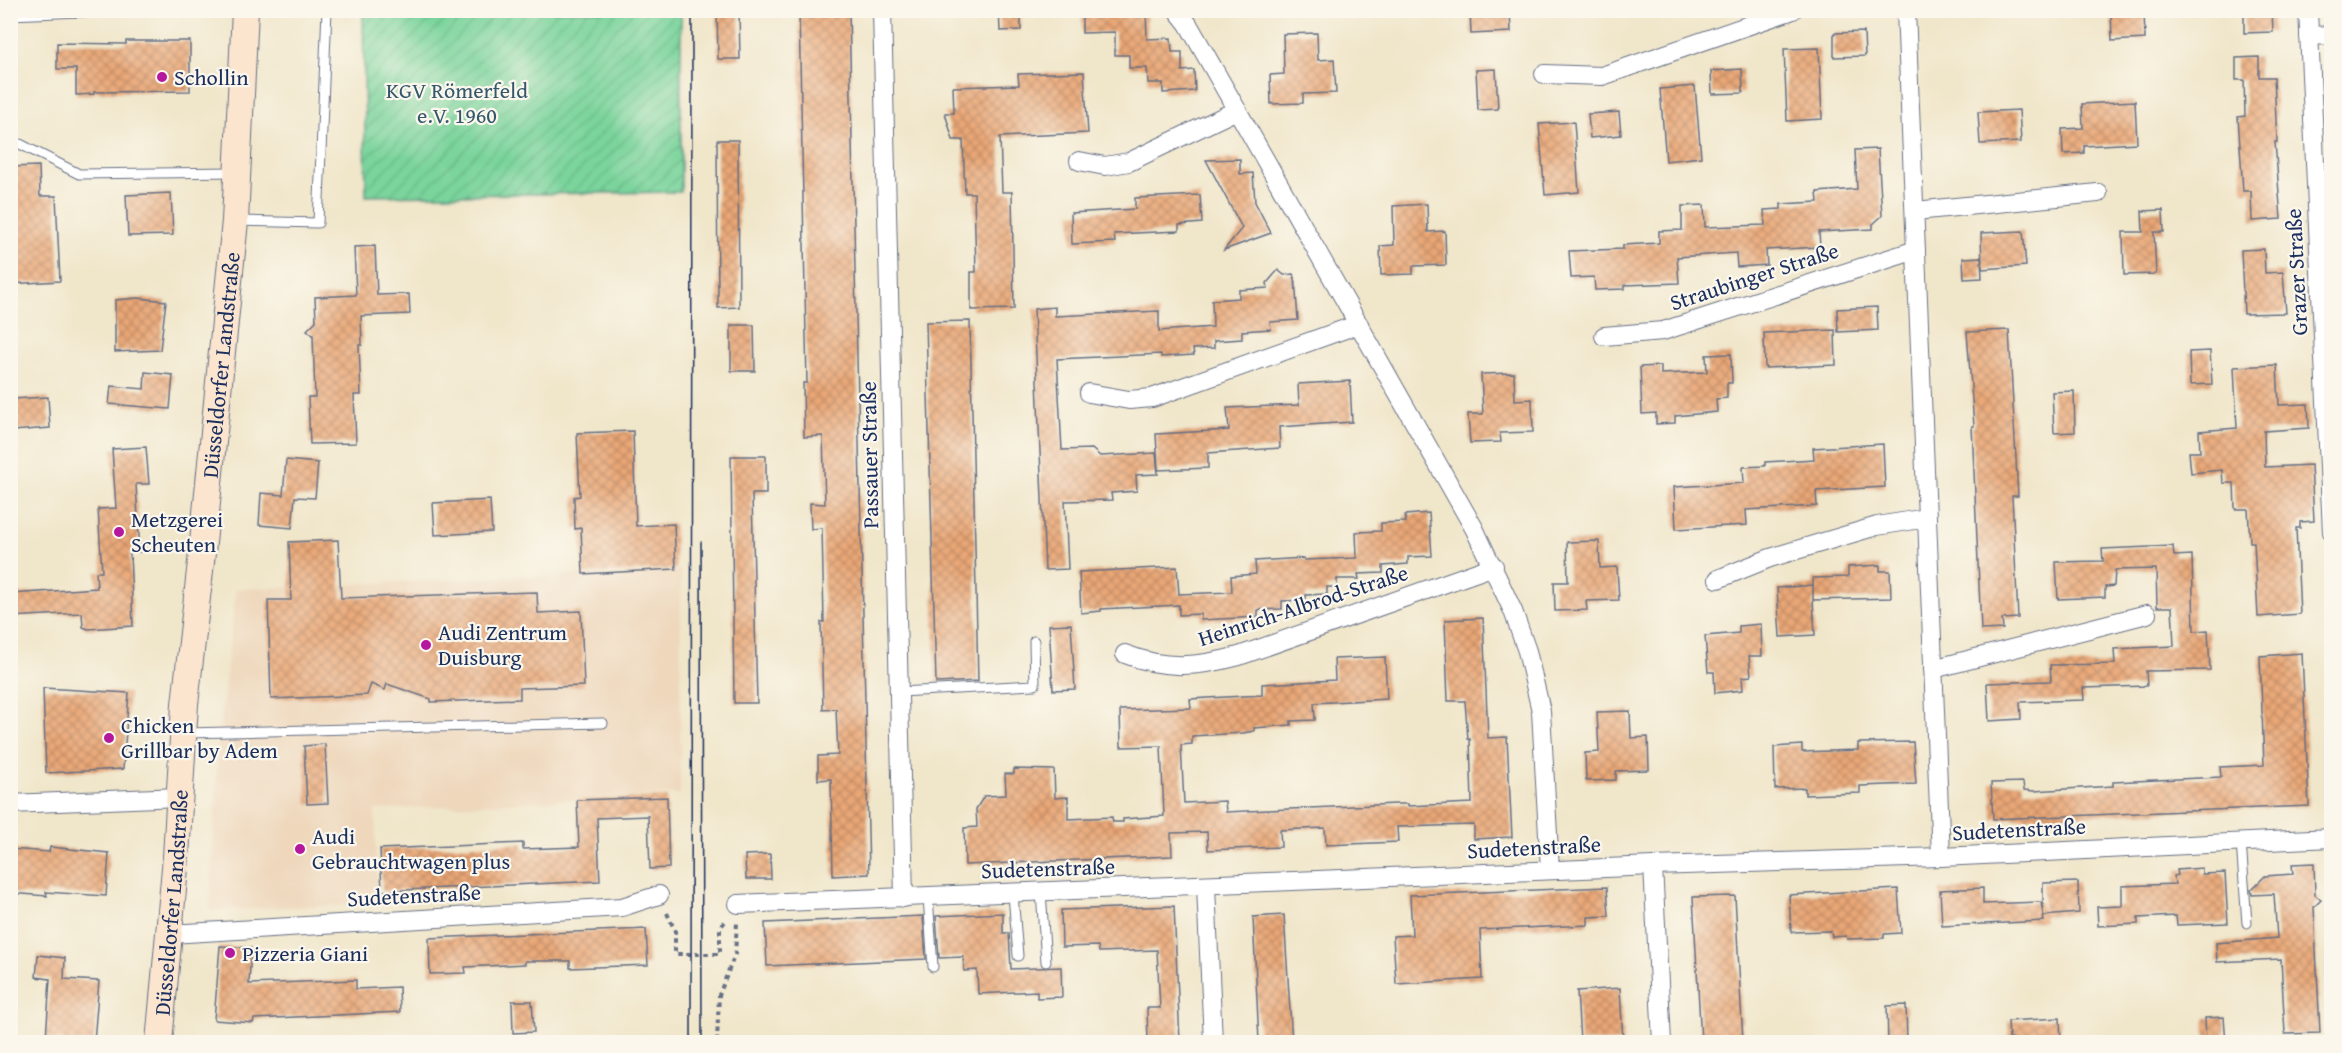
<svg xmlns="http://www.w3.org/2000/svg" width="2342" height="1053" viewBox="0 0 2342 1053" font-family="'Gentium Book Plus',serif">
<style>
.built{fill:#eed7bb}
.garden{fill:url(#garden-furrows);stroke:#4a827c;stroke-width:1.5}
.building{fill:url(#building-cross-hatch)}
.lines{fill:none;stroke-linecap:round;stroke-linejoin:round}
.lane-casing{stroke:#666f84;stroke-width:11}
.street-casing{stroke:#666f84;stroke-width:20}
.secondary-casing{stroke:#666f84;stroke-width:28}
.path{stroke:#666f84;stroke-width:4;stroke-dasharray:4.5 4.5;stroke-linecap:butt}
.lane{stroke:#fff;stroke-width:9}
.street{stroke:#fff;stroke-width:18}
.secondary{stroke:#fbe5cf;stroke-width:26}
.tram{stroke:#1b2f5e;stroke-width:1.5}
.poi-dot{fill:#b5179e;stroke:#fbf7ec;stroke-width:2}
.labels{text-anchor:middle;stroke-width:4.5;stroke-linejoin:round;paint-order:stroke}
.poi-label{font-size:22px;fill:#1b2f5e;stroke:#fbf7ec;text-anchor:start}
.park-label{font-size:22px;fill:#33586d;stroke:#fbf7ec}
.street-label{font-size:22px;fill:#1b2f5e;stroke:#fbf7ec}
</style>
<defs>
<pattern id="garden-furrows" width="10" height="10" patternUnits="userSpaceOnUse" patternTransform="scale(1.5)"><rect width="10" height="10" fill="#7ad49b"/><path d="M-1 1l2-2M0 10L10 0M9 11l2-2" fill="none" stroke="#69b688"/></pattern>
<pattern id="building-cross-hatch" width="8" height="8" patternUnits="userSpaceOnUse" patternTransform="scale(1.5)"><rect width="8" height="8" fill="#eaa776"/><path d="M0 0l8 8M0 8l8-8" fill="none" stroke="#bd8864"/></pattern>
</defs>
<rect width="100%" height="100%" fill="#fbf7ec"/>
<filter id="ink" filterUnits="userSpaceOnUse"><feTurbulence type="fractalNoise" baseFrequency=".0167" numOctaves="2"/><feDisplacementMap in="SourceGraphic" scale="12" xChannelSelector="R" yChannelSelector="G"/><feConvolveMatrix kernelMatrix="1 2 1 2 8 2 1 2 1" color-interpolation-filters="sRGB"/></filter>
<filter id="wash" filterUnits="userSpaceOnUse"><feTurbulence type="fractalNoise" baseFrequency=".008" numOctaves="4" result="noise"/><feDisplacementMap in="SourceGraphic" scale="24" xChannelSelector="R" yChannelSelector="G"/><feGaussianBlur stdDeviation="1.35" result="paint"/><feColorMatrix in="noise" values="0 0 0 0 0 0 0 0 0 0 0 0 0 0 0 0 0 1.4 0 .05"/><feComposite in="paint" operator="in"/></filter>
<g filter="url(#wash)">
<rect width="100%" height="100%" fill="#f0e6ca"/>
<!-- built -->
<polygon class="built" points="681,570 680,794 375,810 377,904 210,910 218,744 236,589"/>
<!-- garden -->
<polygon class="garden" points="363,11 681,11 681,192 366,196"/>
<g id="blocks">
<!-- building -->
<g class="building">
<polygon points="717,10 739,10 740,59 718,59"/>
<polygon points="999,10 1021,10 1021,30 1000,31"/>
<polygon points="1082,10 1146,11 1147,39 1171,38 1172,52 1182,52 1182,71 1194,70 1195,91 1163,93 1163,83 1148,83 1147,68 1129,68 1129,55 1115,55 1115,32 1082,33"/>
<polygon points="1470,10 1510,10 1511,32 1471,34"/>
<polygon points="2111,10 2144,10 2145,39 2112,41"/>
<polygon points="2244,10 2272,10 2273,32 2244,33"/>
<polygon points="849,11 869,874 833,876 831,779 818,780 818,756 838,755 836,709 823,710 821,622 824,622 822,528 811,529 810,503 825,504 823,436 804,437 803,383 807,383 799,12"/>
<polygon points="1864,32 1865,56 1834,57 1834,33"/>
<polygon points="1317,33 1318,60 1334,59 1336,93 1303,94 1303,103 1271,104 1270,75 1284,74 1283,34"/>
<polygon points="126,41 190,41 190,91 94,92 94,94 76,95 76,69 57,69 57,43 126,44"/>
<polygon points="1819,48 1822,119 1787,121 1784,49"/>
<polygon points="2259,57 2259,77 2274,77 2277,142 2275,142 2281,219 2252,221 2251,191 2243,191 2238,117 2245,116 2244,80 2236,80 2236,58"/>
<polygon points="1496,69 1498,109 1478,110 1476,70"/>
<polygon points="1742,69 1743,93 1712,94 1711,71"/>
<polygon points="1084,72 1088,133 1000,137 1002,192 1012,192 1014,309 971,310 971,272 976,272 974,193 965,193 963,140 953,140 945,113 954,113 953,87 1019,85 1018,74"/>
<polygon points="1695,86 1701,157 1666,161 1660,89"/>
<polygon points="2135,101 2137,143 2084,146 2084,153 2063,154 2062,129 2083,128 2082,104"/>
<polygon points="2019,110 2021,142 1980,144 1978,112"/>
<polygon points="1619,112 1621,135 1590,138 1588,114"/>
<polygon points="1574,122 1579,192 1545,195 1539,124"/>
<polygon points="717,140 738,140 739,307 718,308"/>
<polygon points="1878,149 1882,216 1873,224 1873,229 1819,232 1820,247 1766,250 1767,265 1737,267 1736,253 1677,257 1679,283 1625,285 1625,289 1595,290 1594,277 1571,278 1569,251 1623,249 1623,245 1659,243 1659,231 1682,230 1682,206 1704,205 1705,227 1765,225 1764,210 1781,209 1781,204 1818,202 1817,192 1857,189 1855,150"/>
<polygon points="1240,159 1240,174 1253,173 1255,202 1271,233 1224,250 1242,228 1206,160"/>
<polygon points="39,166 40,196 56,196 60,281 10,284 10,167"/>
<polygon points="171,193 173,235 128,236 126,195"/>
<polygon points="1200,195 1202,223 1179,225 1179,231 1114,234 1115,242 1072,244 1071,213 1135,209 1135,198"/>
<polygon points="1427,204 1428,232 1445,231 1446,265 1413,266 1413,274 1381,275 1380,246 1394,245 1393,206"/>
<polygon points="2163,210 2164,232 2154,232 2156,274 2124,275 2123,232 2143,232 2142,211"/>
<polygon points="2023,231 2026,266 1982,269 1981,233"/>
<polygon points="375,246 377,295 409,294 410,314 361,316 362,345 359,345 361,395 354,395 356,443 310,444 308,397 315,397 313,335 307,330 316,321 315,297 356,295 354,247"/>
<polygon points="2264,249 2265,273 2283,272 2286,313 2244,314 2241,250"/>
<polygon points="1981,257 1982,278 1964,279 1963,258"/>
<polygon points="1278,270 1284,275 1293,274 1295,279 1298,320 1270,322 1271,329 1242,331 1242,339 1214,341 1214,348 1193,349 1194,355 1161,357 1161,354 1057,359 1062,450 1092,449 1100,456 1156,453 1158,474 1136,475 1137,491 1111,493 1112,500 1065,501 1068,569 1045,570 1034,309 1055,307 1055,316 1159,311 1159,331 1213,327 1212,300 1239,298 1239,290 1268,288 1267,283"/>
<polygon points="138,298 166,301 160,350 115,352 115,300"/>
<polygon points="1877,307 1878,330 1838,332 1837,309"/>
<polygon points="970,321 978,681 936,683 926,322"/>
<polygon points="731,325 754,325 755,371 731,371"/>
<polygon points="1835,330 1836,365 1765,368 1764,333"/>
<polygon points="2009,330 2018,496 2012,496 2018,618 2002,619 2003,629 1981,630 1972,426 1974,426 1967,332"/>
<polygon points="2210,351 2212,384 2190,385 2189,352"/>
<polygon points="1731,354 1732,383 1727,383 1727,398 1716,399 1717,412 1675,416 1675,423 1656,424 1656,413 1642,414 1640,367 1661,366 1661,374 1707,372 1706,355"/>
<polygon points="2277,365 2279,405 2308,404 2309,428 2264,431 2265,467 2311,465 2314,521 2300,522 2300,528 2296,528 2300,614 2258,617 2254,542 2250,542 2248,509 2235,509 2234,483 2223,483 2222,470 2191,473 2189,452 2200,452 2199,431 2237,428 2234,367"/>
<polygon points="145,372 173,375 170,409 109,404 111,386 144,389"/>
<polygon points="1514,373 1515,400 1532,399 1533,432 1500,433 1501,442 1470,443 1468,414 1483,414 1481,374"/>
<polygon points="1350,381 1352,422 1279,427 1280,448 1208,453 1208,468 1158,470 1156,434 1229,430 1227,408 1299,405 1298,384"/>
<polygon points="2074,391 2075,432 2054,433 2052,392"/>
<polygon points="48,397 50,428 13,431 12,399"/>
<polygon points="633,431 636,526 674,524 676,569 583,574 581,528 575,529 574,497 580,496 577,433"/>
<polygon points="1883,444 1885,487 1816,491 1817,506 1746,510 1747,525 1676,529 1674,487 1744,483 1743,467 1765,466 1765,462 1814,459 1813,448"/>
<polygon points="146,447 149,484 136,484 140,552 130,552 133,626 88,629 83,627 82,613 10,617 10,594 97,588 96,572 102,572 98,509 116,508 112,449"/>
<polygon points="731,456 766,456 766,494 752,494 757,703 734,703"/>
<polygon points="286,460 318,463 315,498 295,497 292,528 259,525 261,493 283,495"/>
<polygon points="490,500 492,532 435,535 433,503"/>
<polygon points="1429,513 1432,556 1408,557 1408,564 1383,566 1383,573 1358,574 1359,579 1337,579 1337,587 1327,587 1327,594 1306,595 1306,600 1282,601 1282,609 1258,610 1258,617 1201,620 1201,614 1179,615 1179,605 1101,609 1101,611 1081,613 1079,572 1177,567 1179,594 1232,592 1231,576 1256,574 1255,561 1304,558 1304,560 1357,558 1356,532 1381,531 1381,523 1406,522 1405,515"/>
<polygon points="338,540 341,598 537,592 538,613 581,611 584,686 520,688 520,699 431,702 431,699 387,684 385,690 371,684 367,695 271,699 268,600 291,600 289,542"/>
<polygon points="1599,541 1600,568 1617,567 1619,600 1586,601 1587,610 1555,611 1554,582 1568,582 1567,542"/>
<polygon points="2173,546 2174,556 2192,555 2194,631 2208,630 2210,670 2146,671 2147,686 2083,688 2084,700 2020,702 2021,719 1989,721 1987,683 2051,681 2050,665 2115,664 2114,649 2174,646 2172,607 2157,607 2156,569 2115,570 2114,586 2105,587 2105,597 2058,599 2056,562 2103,561 2102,549"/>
<polygon points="1880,565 1880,571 1890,571 1891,598 1813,600 1815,635 1780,637 1777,588 1813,585 1813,600 1813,578 1848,577 1848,567"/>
<polygon points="1483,618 1488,738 1507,737 1512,837 1474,839 1474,825 1397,827 1398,842 1326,845 1325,828 1280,830 1281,847 1208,850 1207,832 1171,833 1172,856 965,865 964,828 977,827 976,809 984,796 1006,795 1005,774 1014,774 1014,769 1054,770 1055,798 1068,797 1068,819 1112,817 1113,822 1123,822 1123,819 1164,816 1161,746 1121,747 1120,710 1191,708 1190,699 1262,695 1262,684 1335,680 1334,659 1385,657 1387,699 1314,703 1315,720 1291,721 1291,725 1254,728 1254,731 1243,733 1192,736 1192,744 1181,745 1184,803 1225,801 1226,812 1396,804 1408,804 1408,806 1472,803 1470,739 1468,739 1465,701 1448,701 1445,620"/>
<polygon points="1071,624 1075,689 1053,690 1049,625"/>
<polygon points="1761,624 1762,656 1749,656 1751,676 1742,677 1743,690 1715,693 1714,672 1708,672 1705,636 1739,633 1739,626"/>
<polygon points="2302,653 2309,806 1993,819 1991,783 2023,782 2024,790 2034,791 2113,786 2113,782 2221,777 2220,767 2264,765 2260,656"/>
<polygon points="43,688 129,693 123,769 46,773"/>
<polygon points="1630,711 1631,738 1648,737 1649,770 1616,771 1616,780 1586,781 1585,753 1599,752 1597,712"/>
<polygon points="1913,742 1916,784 1860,786 1860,793 1805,795 1805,788 1775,789 1774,747 1802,745 1802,752 1858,750 1858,743"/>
<polygon points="325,744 328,803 307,804 304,746"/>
<polygon points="667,797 669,868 650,869 648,816 597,818 600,881 382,891 380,849 523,843 523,849 579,847 577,800"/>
<polygon points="50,847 109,853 106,896 46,892 47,896 10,893 10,849 49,852"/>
<polygon points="770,854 771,879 746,879 745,855"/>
<polygon points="2314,863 2315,895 2321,900 2314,907 2320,1033 2285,1034 2281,959 2217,962 2216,943 2277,938 2274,894 2252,895 2251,890 2265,876 2293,874 2292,864"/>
<polygon points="2202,868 2202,874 2225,873 2228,923 2177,925 2176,916 2138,918 2138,924 2098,926 2097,907 2122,906 2122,886 2175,884 2174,876 2178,875 2177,870"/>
<polygon points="2078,882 2079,913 2043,916 2043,883"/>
<polygon points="1607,887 1609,916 1588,917 1588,925 1480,930 1482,979 1396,984 1393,936 1412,935 1410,895"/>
<polygon points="1983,888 1983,904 2041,902 2044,921 1942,926 1940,890"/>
<polygon points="1898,889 1901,933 1884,934 1884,938 1847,939 1846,936 1832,937 1831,931 1791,932 1789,895"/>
<polygon points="1735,896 1743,1042 1701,1042 1693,897"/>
<polygon points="1174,906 1180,1042 1148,1042 1147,1008 1160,1008 1157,950 1099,952 1098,946 1062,947 1061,910"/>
<polygon points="1003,913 1003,933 1009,933 1011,969 1061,967 1062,997 1037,998 1037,991 978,994 977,970 964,971 963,957 939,958 936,916"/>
<polygon points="1284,915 1292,1042 1259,1042 1253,917"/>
<polygon points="923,916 926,959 767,966 765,923"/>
<polygon points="646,929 648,965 570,968 570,961 525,961 525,964 465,967 466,973 430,974 429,938"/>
<polygon points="220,946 251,948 249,984 356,980 356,989 399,987 400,1012 254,1019 253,1023 214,1020"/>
<polygon points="38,955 65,958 64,979 99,981 94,1042 66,1042 66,1041 46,1039 50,979 36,977"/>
<polygon points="1620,988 1623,1042 1580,1042 1577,991"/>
<polygon points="512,1001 532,1001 534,1032 513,1033"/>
<polygon points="1906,1005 1907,1042 1888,1042 1887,1006"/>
<polygon points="2224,1017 2226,1042 2206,1042 2205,1018"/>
<polygon points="2060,1018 2061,1042 2016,1042 2016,1039 2009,1039 2008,1021"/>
</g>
</g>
</g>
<g filter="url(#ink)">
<use href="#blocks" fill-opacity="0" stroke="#666f84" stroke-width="1.5"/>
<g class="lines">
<!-- lane casing -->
<g class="lane-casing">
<g id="lane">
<polyline points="10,15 128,10"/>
<polyline points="20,144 79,174 234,172"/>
<polyline points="238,221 318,223 327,10"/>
<polyline points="899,692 1035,685 1034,641"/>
<polyline points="185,733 603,723"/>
<polyline points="2241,842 2247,923"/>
<polyline points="1041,892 1046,962"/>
<polyline points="1013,894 1018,956"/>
<polyline points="928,897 933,967"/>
</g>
</g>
<!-- street casing -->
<g class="street-casing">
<g id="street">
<polyline points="882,10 904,898"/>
<polyline points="1177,10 1188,24 1237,110 1474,528 1513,611 1527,651 1541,711 1550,870"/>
<polyline points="1906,10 1941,857"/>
<polyline points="2308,10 2332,532"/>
<polyline points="2309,36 2332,35"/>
<polyline points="1544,74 1602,76 1793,10"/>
<polyline points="1079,161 1105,166 1129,162 1237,110"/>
<polyline points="1915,211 2098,193"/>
<polyline points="1604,336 1663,331 1916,250"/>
<polyline points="1089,393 1129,400 1152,398 1359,324"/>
<polyline points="1718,579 1770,558 1877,526 1927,518"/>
<path d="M1125,654C1165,670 1198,667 1239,656L1494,566"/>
<polyline points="1933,669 2147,614"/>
<polyline points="10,804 180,797"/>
<polyline points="1653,866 1662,1042"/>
<polyline points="1206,886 1213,1042"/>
<polyline points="738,904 1653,866 1941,857 2332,838"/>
<polyline points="170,934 622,907 659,895"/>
</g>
</g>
<!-- secondary casing -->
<g class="secondary-casing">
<g id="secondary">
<path id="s1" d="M159,1042L176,857L185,704L202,553L235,221L245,10"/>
</g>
</g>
<!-- path -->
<g class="path">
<polyline points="667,913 675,931 675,954 720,954 720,928 727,919"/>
<polyline points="717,1042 719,995 735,954 737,923"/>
</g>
<!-- lane -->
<use href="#lane" class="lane"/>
<!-- street -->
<use href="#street" class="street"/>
<!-- secondary -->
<use href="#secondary" class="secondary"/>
<!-- tram -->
<g class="tram">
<polyline points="701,542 702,1042"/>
<polyline points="691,1042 692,10"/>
</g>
</g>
</g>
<!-- markers -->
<g class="poi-dot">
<circle cx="162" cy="77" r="6"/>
<circle cx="119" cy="532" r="6"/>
<circle cx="426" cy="645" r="6"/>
<circle cx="109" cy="738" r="6"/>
<circle cx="300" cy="849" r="6"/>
<circle cx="230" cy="953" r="6"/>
</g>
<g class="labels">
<!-- poi labels -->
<g class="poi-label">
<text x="174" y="85">Schollin</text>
<text x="131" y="527">Metzgerei<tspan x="131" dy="25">Scheuten</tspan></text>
<text x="438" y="640">Audi Zentrum<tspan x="438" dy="25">Duisburg</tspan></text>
<text x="121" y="733">Chicken<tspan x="121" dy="25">Grillbar by Adem</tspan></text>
<text x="312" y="844">Audi<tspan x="312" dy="25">Gebrauchtwagen plus</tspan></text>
<text x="242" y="961">Pizzeria Giani</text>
</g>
<!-- park labels -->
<g class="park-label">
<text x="457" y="98">KGV Römerfeld<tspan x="457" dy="25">e.V. 1960</tspan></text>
</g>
<!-- street labels -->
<g class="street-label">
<text transform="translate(2296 272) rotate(-93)" y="8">Grazer Straße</text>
<text transform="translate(1754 276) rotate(-18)" y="8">Straubinger Straße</text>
<text dy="8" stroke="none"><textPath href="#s1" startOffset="680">Düsseldorfer Landstraße</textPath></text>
<text transform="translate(869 455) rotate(-91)" y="8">Passauer Straße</text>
<text transform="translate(1303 605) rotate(-18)" y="8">Heinrich-Albrod-Straße</text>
<text transform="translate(2019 829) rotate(-3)" y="8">Sudetenstraße</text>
<text transform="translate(1534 847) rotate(-3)" y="8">Sudetenstraße</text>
<text transform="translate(1048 868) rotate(-2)" y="8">Sudetenstraße</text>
<text transform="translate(414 895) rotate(-3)" y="8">Sudetenstraße</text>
<text dy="8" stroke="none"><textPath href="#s1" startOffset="140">Düsseldorfer Landstraße</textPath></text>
</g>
</g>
<!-- margin -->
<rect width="2342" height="1053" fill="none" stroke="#fbf7ec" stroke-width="36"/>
</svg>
